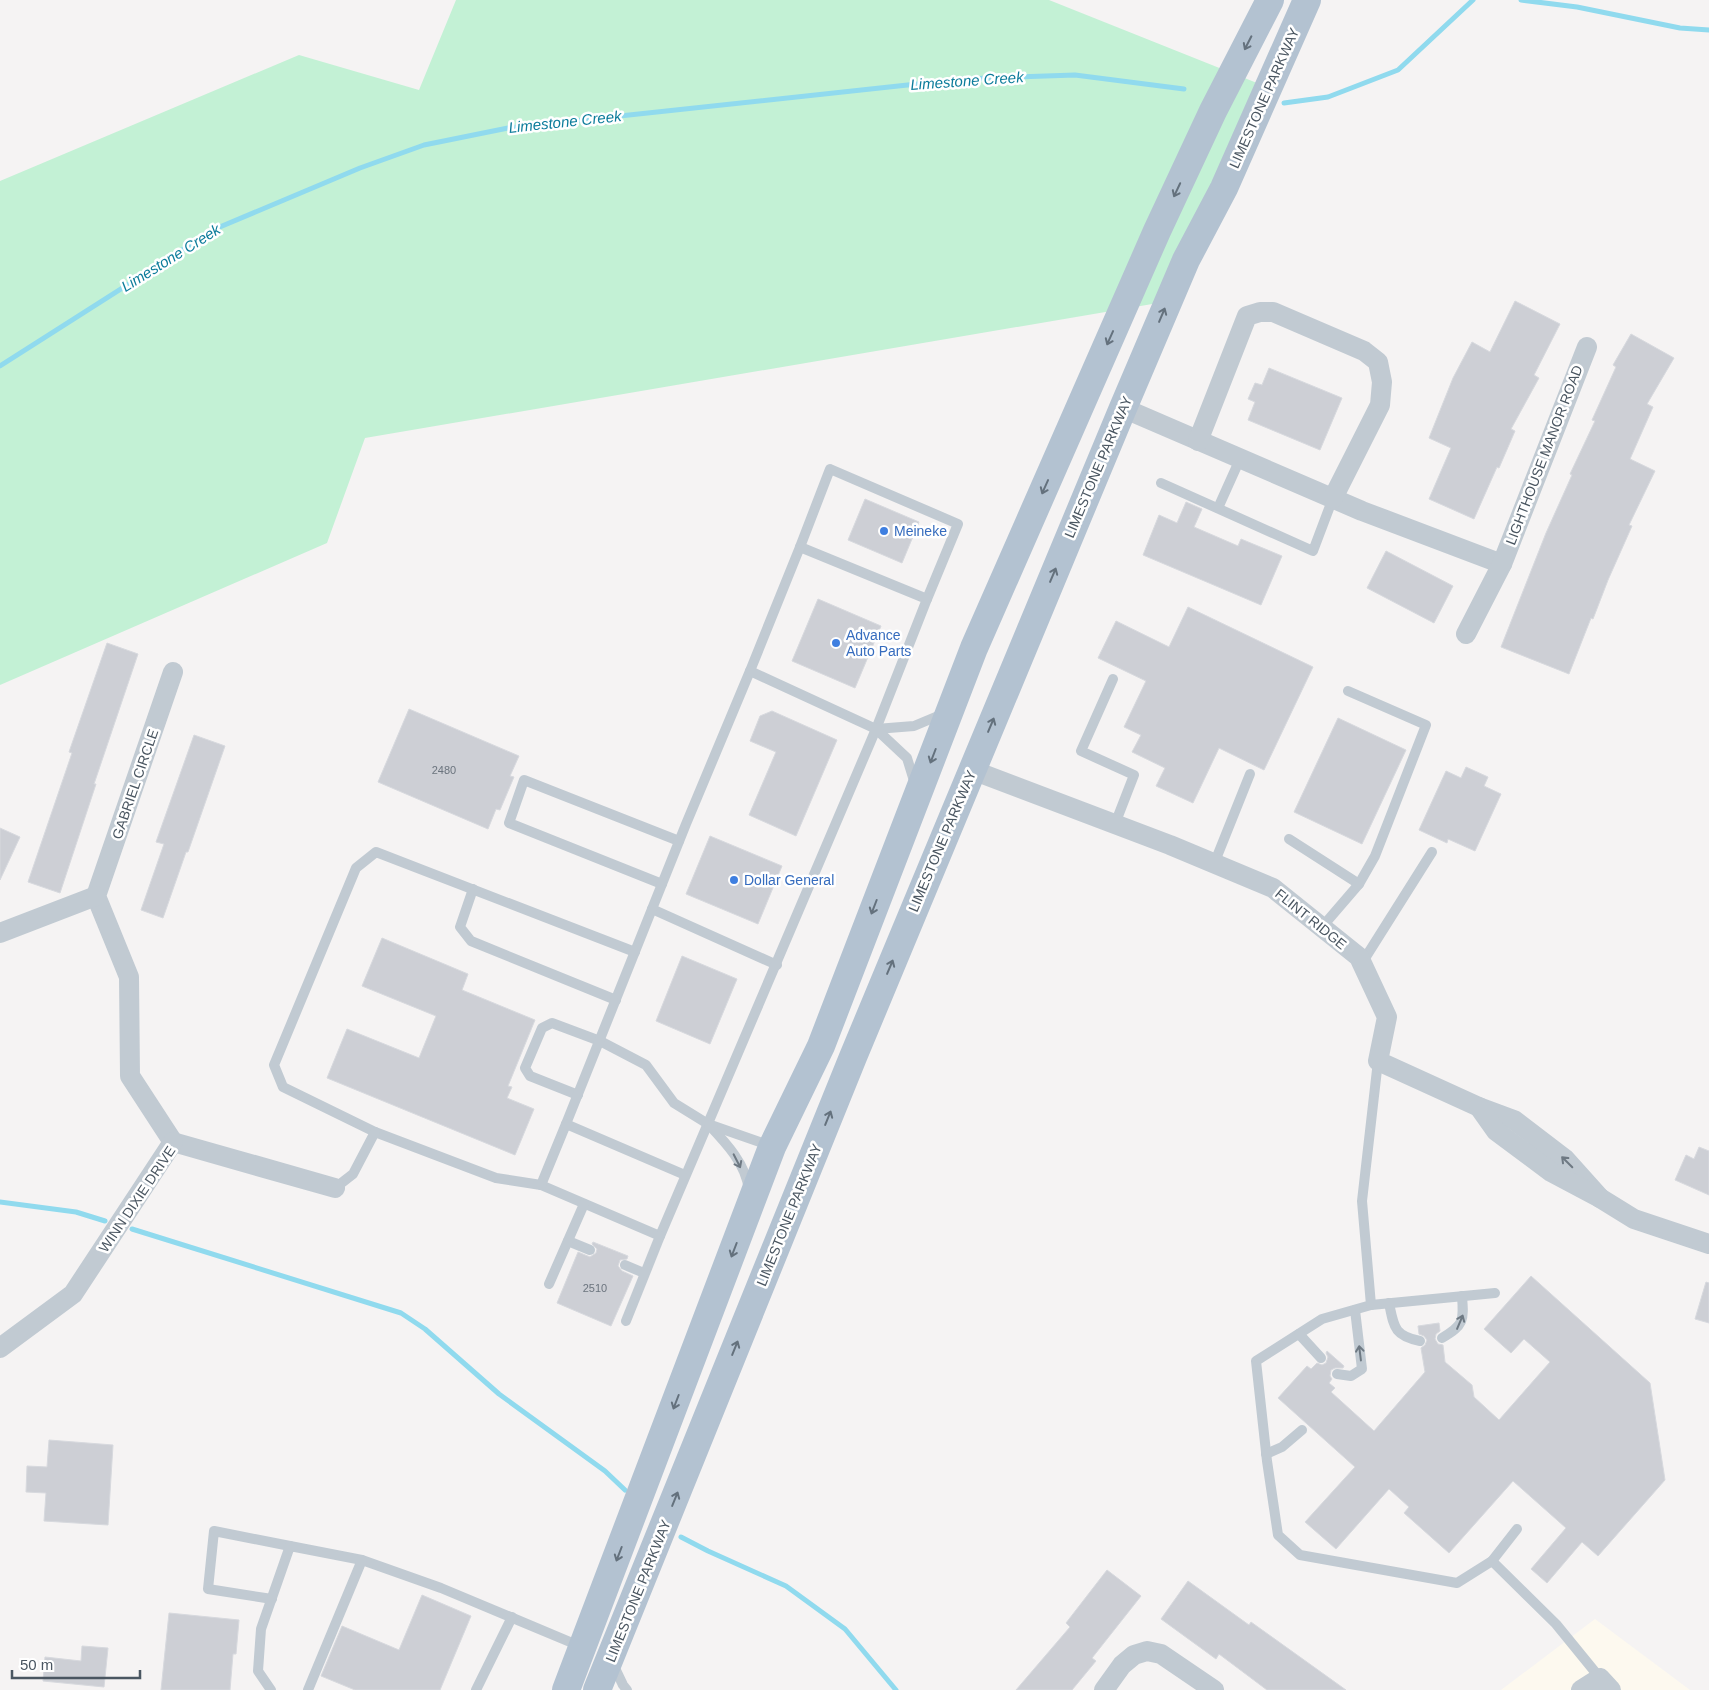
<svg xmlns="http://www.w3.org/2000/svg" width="1709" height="1690" viewBox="0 0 1709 1690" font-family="Helvetica,sans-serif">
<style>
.commercial{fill:#fdf9ef}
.green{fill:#c3f1d5}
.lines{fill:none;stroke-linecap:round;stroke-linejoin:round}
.stream{stroke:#90daee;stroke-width:5}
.building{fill:#cdcfd5;stroke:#d7d9de}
.lane{stroke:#c1cad2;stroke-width:10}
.street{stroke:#c1cad2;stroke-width:20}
.primary{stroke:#b3c2d1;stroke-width:28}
.oneway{stroke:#64717d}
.oneway2{stroke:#6e7983}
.shop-dot{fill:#3f7fe0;stroke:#fff;stroke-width:2}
.labels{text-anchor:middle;stroke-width:5;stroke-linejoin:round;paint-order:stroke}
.number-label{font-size:11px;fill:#6b747e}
.street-label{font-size:14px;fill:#4a5661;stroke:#fff}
.shop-label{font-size:14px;fill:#366cbe;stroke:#fff;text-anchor:start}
.water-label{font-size:15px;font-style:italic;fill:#0c7c9b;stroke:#fff}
</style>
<rect width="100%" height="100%" fill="#f5f3f3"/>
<!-- commercial -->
<polygon class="commercial" points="1595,1619 1690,1690 1501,1690"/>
<!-- green -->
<polygon class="green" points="456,0 1049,0 1257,83 1164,302 365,438 327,543 0,685 0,181 299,55 419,90"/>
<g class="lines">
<!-- stream -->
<g class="stream">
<polyline points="1521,0 1577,7 1680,28 1709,30"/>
<polyline points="1284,103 1328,97 1398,70 1473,0"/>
<polyline points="0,366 215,229 360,168 424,145 508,128 963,79 1075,75 1184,89"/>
<polyline points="0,1202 76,1212 105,1221"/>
<polyline points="132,1229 401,1313 425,1329 499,1394 605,1471 625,1490"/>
<polyline points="681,1537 708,1551 786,1586 845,1629 896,1690"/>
</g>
</g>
<!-- building -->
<g class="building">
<polygon points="1515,301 1560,324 1534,375 1539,378 1511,429 1515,431 1499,468 1497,467 1474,519 1429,499 1451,448 1429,438 1453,378 1472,342 1490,352"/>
<polygon points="1631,334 1674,358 1647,404 1653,407 1630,459 1655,471 1629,525 1632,526 1608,580 1593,619 1591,618 1569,674 1501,647 1546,533 1572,475 1570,474 1595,421 1592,420 1616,367 1613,365"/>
<polygon points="1269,368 1342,398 1320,450 1248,420 1255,402 1248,399 1255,383 1262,385"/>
<polygon points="865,499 919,522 902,563 848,540"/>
<polygon points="1186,502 1202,509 1194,527 1238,546 1241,539 1282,556 1261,605 1143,555 1159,515 1177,523"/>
<polygon points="1386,551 1453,586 1434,623 1367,588"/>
<polygon points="818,599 881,626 855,688 792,661"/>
<polygon points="1188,607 1313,667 1264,770 1219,748 1193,803 1156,786 1165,768 1132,752 1141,735 1124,727 1146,681 1098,658 1116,621 1169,647"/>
<polygon points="107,643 138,654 94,784 96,784 60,893 28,882 72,753 69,752"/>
<polygon points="409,709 519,756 510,776 514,777 500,810 496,809 488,829 378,782"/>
<polygon points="772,711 837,740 796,836 749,815 776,752 750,741 760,716"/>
<polygon points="1338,718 1406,750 1362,844 1294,812"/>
<polygon points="194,735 225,746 188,852 186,852 163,918 141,910 164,844 156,842"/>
<polygon points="1466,767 1488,777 1484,786 1501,794 1475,851 1448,839 1447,843 1419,830 1446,771 1461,778"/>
<polygon points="0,828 20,837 0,880"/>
<polygon points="710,836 782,866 758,924 686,894"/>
<polygon points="382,938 468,974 462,990 535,1020 508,1086 512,1087 507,1098 534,1109 515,1155 327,1078 347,1029 419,1058 436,1016 362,986"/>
<polygon points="682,956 737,979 710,1044 656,1021"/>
<polygon points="1699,1147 1709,1151 1709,1195 1675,1180 1686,1155 1694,1159"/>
<polygon points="593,1242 628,1256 627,1259 620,1260 618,1266 622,1271 633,1276 611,1326 557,1303 578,1252 590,1257 596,1253 597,1249 592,1244"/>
<polygon points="1531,1276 1650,1383 1665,1480 1598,1556 1582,1542 1547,1583 1531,1569 1566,1528 1513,1481 1449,1553 1404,1513 1409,1507 1389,1489 1336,1549 1305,1522 1355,1467 1278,1398 1307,1366 1311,1369 1317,1363 1322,1365 1326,1363 1328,1357 1326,1353 1327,1351 1344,1366 1343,1368 1335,1368 1331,1370 1330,1376 1332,1379 1329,1383 1335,1388 1331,1392 1374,1431 1425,1372 1421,1348 1425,1345 1427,1340 1424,1336 1419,1334 1418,1326 1439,1323 1440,1331 1436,1334 1435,1339 1438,1344 1443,1345 1445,1362 1472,1385 1474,1397 1499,1420 1550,1362 1524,1339 1511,1353 1484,1329"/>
<polygon points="1706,1282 1709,1283 1709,1323 1695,1319"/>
<polygon points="49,1440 113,1445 108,1525 44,1521 46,1493 26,1492 27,1466 47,1467"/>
<polygon points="1107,1570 1141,1596 1092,1658 1096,1661 1072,1690 1016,1690 1070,1627 1066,1623"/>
<polygon points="1188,1581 1249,1625 1251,1622 1346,1690 1267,1690 1219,1654 1216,1659 1161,1619"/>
<polygon points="422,1595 471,1616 440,1690 355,1690 321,1676 342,1626 399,1650"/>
<polygon points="169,1613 239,1620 236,1654 233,1654 230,1690 161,1690"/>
<polygon points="82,1646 108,1648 104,1687 43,1681 45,1657 81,1661"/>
</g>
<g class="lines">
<!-- lane -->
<g class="lane">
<polyline points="1161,483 1313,551 1333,498"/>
<polyline points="1218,508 1240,459"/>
<polyline points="800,547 830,469 958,524 927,599"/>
<polyline points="1113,679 1081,751 1134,775 1115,824"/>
<polyline points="876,729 914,726 945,713"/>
<polyline points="1289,839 1359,884"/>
<polyline points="1214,864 1250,774"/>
<polyline points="662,884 509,823 524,780 679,841"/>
<polyline points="473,889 460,927 471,941 616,1000"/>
<polyline points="652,909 777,965"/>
<polyline points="1322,927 1359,884 1375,856 1426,725 1348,691"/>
<polyline points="635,952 376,852 356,868 274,1065 283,1087 375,1132 496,1178 541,1185 660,1236 876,729 927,599 800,547 750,671"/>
<polyline points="1362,963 1432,852"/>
<polyline points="1378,1061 1362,1201 1371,1305 1322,1319 1256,1361 1267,1461 1278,1535 1300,1555 1457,1583 1492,1561 1556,1624 1600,1678"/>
<polyline points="578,1095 530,1076 525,1068 542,1028 552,1023 600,1041 646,1065 674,1103 708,1124 771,1146"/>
<polyline points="566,1124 686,824 750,671 876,729 907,758 915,784"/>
<path d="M709,1125C726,1143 746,1164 749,1190"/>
<polyline points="541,1185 566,1124 685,1175"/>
<polyline points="335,1188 353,1174 375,1132"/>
<polyline points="568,1241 590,1250"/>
<polyline points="625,1265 644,1273"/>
<polyline points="549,1284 584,1204"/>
<path d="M1389,1303C1394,1327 1394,1336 1420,1341"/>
<polyline points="1371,1305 1495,1293"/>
<polyline points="626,1321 660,1236"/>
<polyline points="1299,1334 1321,1358"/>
<path d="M1442,1338C1464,1325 1464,1321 1462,1296"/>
<polyline points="1337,1374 1351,1376 1362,1369 1355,1310"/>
<polyline points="1266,1454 1282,1447 1302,1430"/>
<polyline points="1492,1561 1517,1529"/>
<polyline points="272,1599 208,1589 214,1531 290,1546"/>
<polyline points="612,1662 623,1685 627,1690"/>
<polyline points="271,1690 258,1671 261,1629 290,1546 362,1560 441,1588 582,1647"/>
<polyline points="308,1690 362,1560"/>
<polyline points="476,1690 512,1617"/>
</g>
<!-- street -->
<g class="street">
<polyline points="1123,408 1362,511 1502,564"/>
<polyline points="1198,441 1247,316 1260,312 1273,312 1364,351 1378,362 1382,382 1380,405 1333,498"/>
<polyline points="1466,634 1502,564 1587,347"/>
<polyline points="173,672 96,896 129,977 130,1076 173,1142"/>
<polyline points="972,770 1170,845 1273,888 1359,957 1387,1017 1378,1061 1479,1107 1514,1120 1565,1159 1600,1198"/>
<polyline points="0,933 96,896"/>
<polyline points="1479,1107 1496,1131 1551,1172 1600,1198 1634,1219 1709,1244"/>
<polyline points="173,1142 335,1188"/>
<polyline points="0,1348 73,1294 173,1142"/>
<polyline points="1104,1690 1122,1665 1134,1655 1147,1651 1161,1654 1214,1690"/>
<polyline points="1581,1690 1600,1678 1611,1690"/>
</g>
<!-- primary -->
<g class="primary">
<polyline points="566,1690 772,1147 821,1046 974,648 1157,231 1213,111 1270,0"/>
<polyline points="597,1690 853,1057 1123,408 1186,260 1224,188 1307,0"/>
</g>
</g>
<!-- one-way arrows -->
<defs><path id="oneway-shaft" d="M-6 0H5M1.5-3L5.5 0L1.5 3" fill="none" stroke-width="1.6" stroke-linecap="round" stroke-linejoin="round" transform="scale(1.25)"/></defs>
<g class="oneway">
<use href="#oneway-shaft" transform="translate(1248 43) rotate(117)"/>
<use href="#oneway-shaft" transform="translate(1177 190) rotate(115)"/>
<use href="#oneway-shaft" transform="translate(1162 315) rotate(-67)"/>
<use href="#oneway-shaft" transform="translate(1110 338) rotate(114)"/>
<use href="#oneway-shaft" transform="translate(1045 487) rotate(114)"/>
<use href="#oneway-shaft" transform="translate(1053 575) rotate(-67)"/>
<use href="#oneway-shaft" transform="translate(991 725) rotate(-67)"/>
<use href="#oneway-shaft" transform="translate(933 756) rotate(111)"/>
<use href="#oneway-shaft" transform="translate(874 907) rotate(111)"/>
<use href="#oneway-shaft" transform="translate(890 967) rotate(-67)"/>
<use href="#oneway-shaft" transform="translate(828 1118) rotate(-68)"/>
<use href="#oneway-shaft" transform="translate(734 1250) rotate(111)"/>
<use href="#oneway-shaft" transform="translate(735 1348) rotate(-68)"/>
<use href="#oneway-shaft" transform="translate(676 1402) rotate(111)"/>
<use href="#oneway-shaft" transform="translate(675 1499) rotate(-68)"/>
<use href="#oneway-shaft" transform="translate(619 1554) rotate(111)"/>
</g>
<g class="oneway2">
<use href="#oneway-shaft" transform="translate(737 1161) rotate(63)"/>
<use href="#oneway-shaft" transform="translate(1567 1162) rotate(-135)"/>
<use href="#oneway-shaft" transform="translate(1460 1322) rotate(-67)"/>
<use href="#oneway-shaft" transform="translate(1360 1353) rotate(-97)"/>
</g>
<!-- markers -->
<g class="shop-dot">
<circle cx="884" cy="531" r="5"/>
<circle cx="836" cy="643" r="5"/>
<circle cx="734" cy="880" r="5"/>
</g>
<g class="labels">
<!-- number labels -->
<g class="number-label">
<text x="444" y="774">2480</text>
<text x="595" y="1292">2510</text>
</g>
<!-- street labels -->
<g class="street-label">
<text transform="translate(1264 98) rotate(-66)" y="5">LIMESTONE PARKWAY</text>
<text transform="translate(1544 455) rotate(-69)" y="5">LIGHTHOUSE MANOR ROAD</text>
<text transform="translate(1098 467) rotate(-67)" y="5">LIMESTONE PARKWAY</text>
<text transform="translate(135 784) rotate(-71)" y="5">GABRIEL CIRCLE</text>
<text transform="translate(942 841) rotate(-67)" y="5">LIMESTONE PARKWAY</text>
<text transform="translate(1311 919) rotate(39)" y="5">FLINT RIDGE</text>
<text transform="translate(137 1199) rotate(-56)" y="5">WINN DIXIE DRIVE</text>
<text transform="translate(789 1215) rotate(-68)" y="5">LIMESTONE PARKWAY</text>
<text transform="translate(638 1591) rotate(-68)" y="5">LIMESTONE PARKWAY</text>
</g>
<!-- shop labels -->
<g class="shop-label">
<text x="894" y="536">Meineke</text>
<text x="846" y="640">Advance<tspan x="846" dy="16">Auto Parts</tspan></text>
<text x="744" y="885">Dollar General</text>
</g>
<!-- water labels -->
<g class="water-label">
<text transform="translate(967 81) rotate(-4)" y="5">Limestone Creek</text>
<text transform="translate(565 122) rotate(-6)" y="5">Limestone Creek</text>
<text transform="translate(171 258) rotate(-32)" y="5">Limestone Creek</text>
</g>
</g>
<!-- scale -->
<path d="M12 1670v8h128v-8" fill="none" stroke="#4a5661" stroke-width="2.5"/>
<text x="20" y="1670" font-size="15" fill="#4a5661" stroke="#ffffff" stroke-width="4" paint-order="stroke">50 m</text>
</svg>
